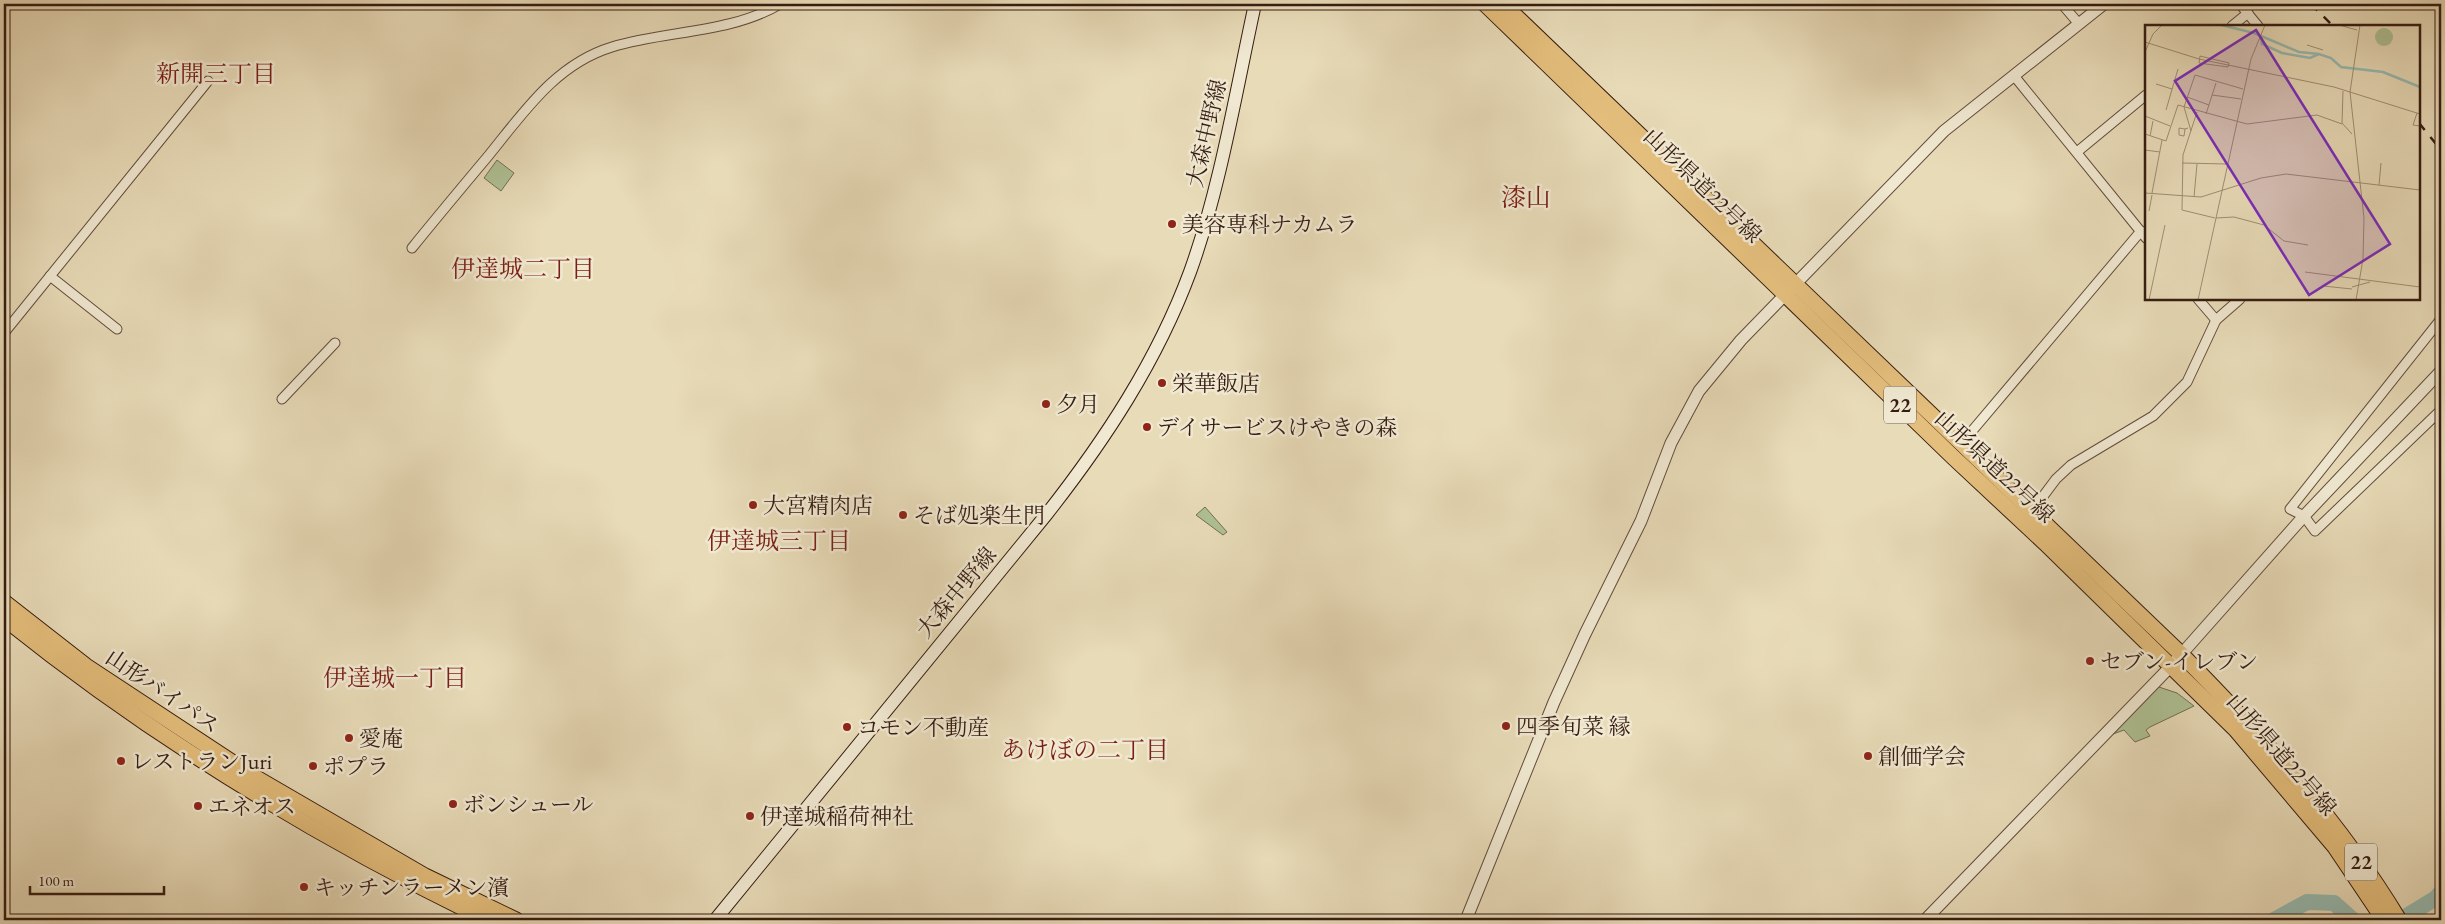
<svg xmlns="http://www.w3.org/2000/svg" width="2445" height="924" viewBox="0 0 2445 924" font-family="'EB Garamond','Noto Serif JP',serif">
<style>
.green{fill:#afc194;stroke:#726e53}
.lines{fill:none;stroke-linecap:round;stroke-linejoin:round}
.river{stroke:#97bbb2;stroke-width:16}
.minor-casing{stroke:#624c3c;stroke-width:11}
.tertiary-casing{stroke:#624c3c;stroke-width:13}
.secondary-casing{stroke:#351c12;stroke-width:14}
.primary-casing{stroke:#351c12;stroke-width:17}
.trunk-casing{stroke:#351c12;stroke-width:17}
.minor{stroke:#f0e8d1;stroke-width:9}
.tertiary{stroke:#f0e8d1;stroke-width:11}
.secondary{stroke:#f0e8d1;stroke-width:12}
.primary{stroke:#e4be7c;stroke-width:15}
.trunk{stroke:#e4be7c;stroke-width:15}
.rail{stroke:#351c12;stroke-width:2.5;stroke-dasharray:9 9;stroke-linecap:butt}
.poi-dot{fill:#8f2418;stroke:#f0e8d1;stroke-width:2}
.labels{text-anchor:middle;stroke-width:5;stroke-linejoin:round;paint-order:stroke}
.shield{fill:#f0e8d1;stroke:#6d594b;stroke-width:1}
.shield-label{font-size:21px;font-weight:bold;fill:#351c12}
.street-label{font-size:22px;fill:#351c12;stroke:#f0e8d1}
.poi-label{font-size:22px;fill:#351c12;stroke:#f0e8d1;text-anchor:start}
.neighbourhood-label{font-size:24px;fill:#7a1f14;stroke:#f0e8d1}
.quarter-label{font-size:25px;fill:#7a1f14;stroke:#f0e8d1}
.inset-river{fill:none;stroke:#97bbb2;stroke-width:2.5}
.inset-road{fill:none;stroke:#a08f76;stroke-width:1}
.view{fill:#7b2cbf;fill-opacity:0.15;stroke:#7b2cbf;stroke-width:2.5}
.inset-edge{fill:none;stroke:#351c12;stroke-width:2.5}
</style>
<rect width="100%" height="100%" fill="#e8dbb8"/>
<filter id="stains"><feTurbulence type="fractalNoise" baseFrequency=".004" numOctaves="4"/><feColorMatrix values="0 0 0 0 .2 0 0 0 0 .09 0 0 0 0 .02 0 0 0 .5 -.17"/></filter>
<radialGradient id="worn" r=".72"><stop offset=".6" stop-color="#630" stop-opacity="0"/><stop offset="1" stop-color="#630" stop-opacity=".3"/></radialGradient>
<!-- green -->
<g class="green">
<polygon points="497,160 514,173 501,191 484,178"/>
<polygon points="1205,507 1227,532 1223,535 1196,515"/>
<polygon points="2153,685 2177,693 2194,706 2150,727 2146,730 2150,736 2135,742 2124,730 2105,737"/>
</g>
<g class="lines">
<!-- river -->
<g class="river">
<polyline points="2274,920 2307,902 2334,903 2353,920"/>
<polyline points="2400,920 2436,898 2441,892"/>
</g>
<!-- minor casing -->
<g class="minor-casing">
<g id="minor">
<polyline points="2062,4 2079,24"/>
<polyline points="2240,4 2258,26"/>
<polyline points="2232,26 2248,13"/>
<polyline points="2015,77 2146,238"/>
<polyline points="2077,152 2146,95"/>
<path d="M412,248C437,217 463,186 489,155C524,112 556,64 612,47C667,30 729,34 780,4"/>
<polyline points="50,276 117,329"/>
<polyline points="2198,299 2216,320"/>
<polyline points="2441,319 2290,509 2304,516 2315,531 2441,410"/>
<polyline points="4,333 208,81"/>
<polyline points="282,399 335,343"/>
<polyline points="1961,444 2141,231"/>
<polyline points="2032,511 2056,479 2071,465 2153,416 2187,382 2216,320 2240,299"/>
</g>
</g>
<!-- tertiary casing -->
<g class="tertiary-casing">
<g id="tertiary">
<polyline points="1466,920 1554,702 1585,634 1641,521 1671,443 1699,391 1741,340 1944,131 2104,4"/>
<polyline points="1925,920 2171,666 2304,516 2441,371"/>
</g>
</g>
<!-- secondary casing -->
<g class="secondary-casing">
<path id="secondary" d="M715,920L1046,515C1105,440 1157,361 1190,272C1220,189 1236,91 1255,4"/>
</g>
<!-- primary casing -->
<g class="primary-casing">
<g id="primary">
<polyline points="1485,4 1953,457 2045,543 2236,730 2335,847 2384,920"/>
<path d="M1503,4L2182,655C2262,736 2340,822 2399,920"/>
</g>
</g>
<!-- trunk casing -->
<g class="trunk-casing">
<g id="trunk">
<polyline points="4,602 86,666 253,776 425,876 516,920"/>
<path d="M4,618C152,737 317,837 487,920"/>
</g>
</g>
<!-- minor -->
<use href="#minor" class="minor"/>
<!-- tertiary -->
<use href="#tertiary" class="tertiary"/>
<!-- secondary -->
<use href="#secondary" class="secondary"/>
<!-- primary -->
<use href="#primary" class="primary"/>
<!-- trunk -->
<use href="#trunk" class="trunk"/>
<!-- rail -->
<g class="rail">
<polyline points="2311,4 2333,26"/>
<polyline points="2419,123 2441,150"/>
</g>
</g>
<!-- markers -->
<g class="poi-dot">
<circle cx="1172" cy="224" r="5"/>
<circle cx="1162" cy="383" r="5"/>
<circle cx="1046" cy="404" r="5"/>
<circle cx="1147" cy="427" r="5"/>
<circle cx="753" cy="505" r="5"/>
<circle cx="903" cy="515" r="5"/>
<circle cx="2090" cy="661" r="5"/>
<circle cx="1506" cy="726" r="5"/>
<circle cx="847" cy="727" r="5"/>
<circle cx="349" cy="738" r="5"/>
<circle cx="1868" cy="756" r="5"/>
<circle cx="121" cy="761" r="5"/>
<circle cx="313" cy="766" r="5"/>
<circle cx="453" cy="804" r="5"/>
<circle cx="198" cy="806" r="5"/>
<circle cx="750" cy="816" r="5"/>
<circle cx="304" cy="887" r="5"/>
</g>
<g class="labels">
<!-- shield labels -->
<g class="shield">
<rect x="1884" y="386.5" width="32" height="37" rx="4"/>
<rect x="2345" y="843.5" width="32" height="37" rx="4"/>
</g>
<g class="shield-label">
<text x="1900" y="412">22</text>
<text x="2361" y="869">22</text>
</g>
<!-- street labels -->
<g class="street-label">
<text transform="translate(1206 133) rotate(-77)" y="8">大森中野線</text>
<text transform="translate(1703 185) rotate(44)" y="8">山形県道22号線</text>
<text transform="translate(1995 466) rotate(43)" y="8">山形県道22号線</text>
<text transform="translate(956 592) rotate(-50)" y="8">大森中野線</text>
<text transform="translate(163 691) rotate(34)" y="8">山形バイパス</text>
<text transform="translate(2282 754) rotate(49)" y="8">山形県道22号線</text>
</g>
<!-- poi labels -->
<g class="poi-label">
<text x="1182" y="232">美容専科ナカムラ</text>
<text x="1172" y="391">栄華飯店</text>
<text x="1056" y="412">夕月</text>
<text x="1157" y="435">デイサービスけやきの森</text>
<text x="763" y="513">大宮精肉店</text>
<text x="913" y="523">そば処楽生門</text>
<text x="2100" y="669">セブン-イレブン</text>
<text x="1516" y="734">四季旬菜 縁</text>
<text x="857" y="735">コモン不動産</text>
<text x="359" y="746">愛庵</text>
<text x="1878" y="764">創価学会</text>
<text x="131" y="769">レストランJuri</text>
<text x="323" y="774">ポプラ</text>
<text x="463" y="812">ボンシュール</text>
<text x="208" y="814">エネオス</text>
<text x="760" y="824">伊達城稲荷神社</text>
<text x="314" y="895">キッチンラーメン濱</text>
</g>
<!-- neighbourhood labels -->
<g class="neighbourhood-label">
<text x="216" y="82">新開三丁目</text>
<text x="523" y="277">伊達城二丁目</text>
<text x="779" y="549">伊達城三丁目</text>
<text x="395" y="686">伊達城一丁目</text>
<text x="1085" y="758">あけぼの二丁目</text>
</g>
<!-- quarter labels -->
<g class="quarter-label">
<text x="1526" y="206">漆山</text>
</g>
</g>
<!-- overview -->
<g transform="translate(2145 25)">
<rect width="275" height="275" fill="#e8dbb8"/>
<path d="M230 12a9 9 0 1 1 18 0a9 9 0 1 1-18 0Z" fill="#afc194"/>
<path class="inset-river" d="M76,0L109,8L116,11L117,19L137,28L165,33L174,29L186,33L196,42L238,47L275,62M116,11L154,27L174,29"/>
<path class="inset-road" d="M194,0L212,5M0,17L54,34L189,62L275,89M162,20L178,25M0,27L8,9L17,0M55,31L84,38L83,42L54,38ZM11,59L27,64M198,66L197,98L207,109M67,70L96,74M42,72L64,80M21,85L33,44M52,87L38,130L37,185L70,193M272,88L268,100L275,101M61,89L71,58M0,91L25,101M40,104L34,103V110L39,111L40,104L43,103M46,106L39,82L50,50L98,64M0,109L21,116L33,80L102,99L172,90L197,99M5,111L8,96M0,125L15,127M37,138L82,139M234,160L236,138M0,168L56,172L116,153L141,149L275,165M7,168L17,115M49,172L52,139M4,186L7,170M71,193L89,192L119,200L139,216L163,220M160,247L275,262M178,261L207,264M207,262L225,257M4,275L20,200M53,275L106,34L120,0M211,275L218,234L219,193L205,67L215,0"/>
<path class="view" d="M111,5L245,219L164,270L30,56Z"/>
<rect width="275" height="275" class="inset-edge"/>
</g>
<!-- margin -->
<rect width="2445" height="924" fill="none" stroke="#e8dbb8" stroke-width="20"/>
<rect x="5" y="5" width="2435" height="914" fill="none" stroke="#351c12" stroke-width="2.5"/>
<rect x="10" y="10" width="2425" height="904" fill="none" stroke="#351c12"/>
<!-- scale -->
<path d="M30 886v8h134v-8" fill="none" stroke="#351c12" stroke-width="2.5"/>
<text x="38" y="886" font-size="15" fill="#351c12" stroke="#f0e8d1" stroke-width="4" paint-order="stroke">100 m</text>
<rect width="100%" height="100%" filter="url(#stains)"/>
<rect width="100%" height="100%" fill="url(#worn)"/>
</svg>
